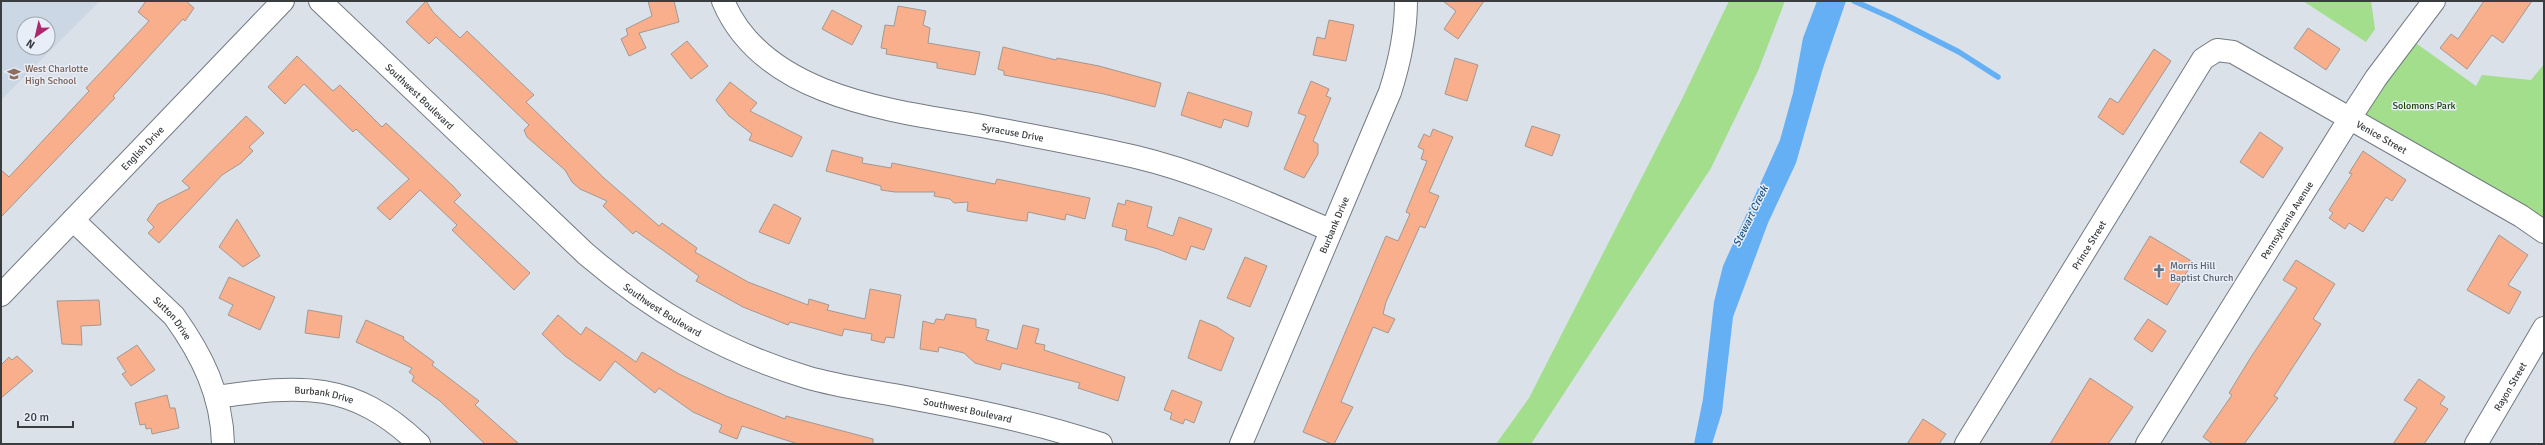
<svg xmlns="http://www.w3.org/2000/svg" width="2545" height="445" viewBox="0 0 2545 445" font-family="Signika,sans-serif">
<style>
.built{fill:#cbd7e5;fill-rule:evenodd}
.green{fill:#a3de8d}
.water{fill:#65b0f5}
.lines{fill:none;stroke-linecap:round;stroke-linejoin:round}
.stream{stroke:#65b0f5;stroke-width:5.5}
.building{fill:#f9af8b;stroke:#a29893}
.minor-casing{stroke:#747a82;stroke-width:24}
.minor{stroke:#fff;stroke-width:22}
.labels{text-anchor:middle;stroke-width:3;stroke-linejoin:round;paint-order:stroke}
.education-label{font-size:10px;fill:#785e54;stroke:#e7eef7;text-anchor:start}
.street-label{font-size:10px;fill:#3a3d40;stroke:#e7eef7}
.park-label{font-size:10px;fill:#1b4007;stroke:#e7eef7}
.worship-label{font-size:10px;fill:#5b616d;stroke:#e7eef7;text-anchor:start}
.water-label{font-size:11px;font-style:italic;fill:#1f5481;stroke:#e7eef7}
</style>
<rect width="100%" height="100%" fill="#dae1e9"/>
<!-- built -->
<path class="built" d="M1,1H100L1,100ZM24,24H48V48H24Z"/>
<!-- green -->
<g class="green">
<polygon points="1729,1 1785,1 1758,71 1711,168 1531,444 1496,444 1529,398 1682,99"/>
<polygon points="2303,1 2371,1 2375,29 2366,42"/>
<polygon points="2410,39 2476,86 2482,75 2531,80 2544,64 2544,226 2354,117"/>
</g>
<!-- water -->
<polygon class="water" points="1817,1 1846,1 1823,68 1796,163 1768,223 1733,317 1722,412 1712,444 1694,444 1703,399 1714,302 1723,266 1780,140 1793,93 1803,38"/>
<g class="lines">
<!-- stream -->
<polyline class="stream" points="1854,1 1892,18 1959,52 1998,77"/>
</g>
<!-- building -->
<g class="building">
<polygon points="146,1 186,1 194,8 185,21 183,19 113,96 115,98 1,217 1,170 9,177 89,91 86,88 149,21 138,12"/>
<polygon points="426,1 433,12 460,38 467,31 516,78 534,95 526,102 604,178 659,226 662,223 697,248 695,252 748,282 808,305 809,299 829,305 827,310 865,319 870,289 901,295 894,338 886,337 884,343 871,340 872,334 844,329 842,336 790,322 788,325 743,307 696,281 699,276 636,231 633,234 603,206 607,201 580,189 572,182 565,170 527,137 524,130 529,125 480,78 436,37 429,44 406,22"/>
<polygon points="648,1 674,1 679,22 639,33 646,48 629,56 621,39 628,35 626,29 652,16"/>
<polygon points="1443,1 1484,1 1458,39 1444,29 1456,11"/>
<polygon points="2484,1 2532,1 2503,43 2492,35 2467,69 2440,48 2451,34 2458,39"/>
<polygon points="898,6 926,11 923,25 930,28 928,43 980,52 975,75 937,68 937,63 886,54 887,49 881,48 885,25 894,26"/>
<polygon points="832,10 862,26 852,45 822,29"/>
<polygon points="1329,20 1354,25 1346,61 1313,55 1317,37 1325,39"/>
<polygon points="2308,28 2340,49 2326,70 2294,48"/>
<polygon points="687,41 708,66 691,79 671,54"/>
<polygon points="1003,47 1056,60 1057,58 1099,66 1161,83 1155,107 1104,94 1004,75 1004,71 998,69"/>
<polygon points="2154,49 2171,61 2123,135 2098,117 2110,98 2118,103"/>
<polygon points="297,56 333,91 340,85 382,127 386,123 453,186 461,195 454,202 530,273 514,290 452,230 457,225 420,190 390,220 377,208 409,179 356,129 353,132 304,84 285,104 268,87"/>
<polygon points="1455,58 1478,65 1467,101 1445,94"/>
<polygon points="1311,81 1329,89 1326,96 1331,98 1313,141 1318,144 1318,154 1304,178 1284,169 1306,116 1298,113"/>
<polygon points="730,82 757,103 750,111 802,137 792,157 749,140 752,134 729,116 716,100"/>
<polygon points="1188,92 1252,112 1248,127 1224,119 1221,128 1181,115"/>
<polygon points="246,116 264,133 249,147 253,151 241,163 222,175 159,243 148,233 154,227 147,220 158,204 190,188 182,181"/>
<polygon points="1532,126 1560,135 1552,156 1525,146"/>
<polygon points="1433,129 1453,137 1429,192 1439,196 1425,228 1420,226 1386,302 1383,314 1395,319 1388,333 1373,327 1341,402 1353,407 1334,444 1332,444 1303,432 1386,236 1398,241 1410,214 1406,212 1427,161 1421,159 1424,150 1418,147 1424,134 1430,137"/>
<polygon points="2260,132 2283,148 2263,178 2240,162"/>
<polygon points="832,150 863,158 862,163 891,168 892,163 995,184 997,179 1090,198 1085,219 1066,214 1065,220 1028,212 1027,221 1017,220 967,211 968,202 954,203 950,199 934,196 935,192 895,192 881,190 881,186 826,171"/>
<polygon points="2363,151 2406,180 2392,201 2386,197 2363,232 2349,223 2345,229 2329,218 2333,213 2329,210 2352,174 2349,173"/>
<polygon points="1126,200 1152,207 1147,227 1173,236 1179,217 1212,229 1204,250 1191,246 1186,260 1158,249 1125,240 1127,230 1112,226 1118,203 1125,205"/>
<polygon points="774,204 801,218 789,244 759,232"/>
<polygon points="237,219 260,256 243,267 219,247"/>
<polygon points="2499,235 2528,255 2508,285 2521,292 2509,314 2467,290"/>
<polygon points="2150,236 2193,262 2167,305 2124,279"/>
<polygon points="1245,257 1267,266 1250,307 1227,298"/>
<polygon points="2296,260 2335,284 2313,319 2321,324 2274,396 2278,398 2244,444 2213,444 2203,437 2232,395 2229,393 2251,357 2297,288 2283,280"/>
<polygon points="229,277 275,297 260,330 228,315 233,305 219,298"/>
<polygon points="99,300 101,325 81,326 82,345 62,344 57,301"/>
<polygon points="308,310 342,316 339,338 305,333"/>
<polygon points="946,314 976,319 976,327 989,330 986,340 1017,349 1023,325 1039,329 1035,343 1045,345 1044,350 1125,377 1118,401 1078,388 1080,383 1002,363 1000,370 975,363 964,353 939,347 938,352 920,349 923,321 934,324 936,319 944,320"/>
<polygon points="558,315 581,335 586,327 636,362 642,352 679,374 726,396 785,419 786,416 873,439 873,444 798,444 742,426 737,439 719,432 722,425 693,412 659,388 655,393 615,361 600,381 565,356 542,334"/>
<polygon points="2148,319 2166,331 2152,352 2134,339"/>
<polygon points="366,320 404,337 403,339 434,362 432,365 479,401 475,405 519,444 485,444 440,401 412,381 414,376 409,372 412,368 356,342"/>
<polygon points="1200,320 1217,327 1234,338 1221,371 1188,358"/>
<polygon points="137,345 155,370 131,386 122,374 126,372 117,358"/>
<polygon points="17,356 33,371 1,398 1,365 9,357 12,360"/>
<polygon points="2090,378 2133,407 2108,444 2050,444"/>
<polygon points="2419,379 2445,397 2440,404 2448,409 2424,444 2393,444 2417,408 2404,400"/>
<polygon points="1172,390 1202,402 1194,423 1185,419 1183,424 1170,419 1172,413 1164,410"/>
<polygon points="167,395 170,408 175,408 179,428 152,434 151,428 146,429 145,424 140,425 135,403"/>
<polygon points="1923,419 1946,434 1939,444 1907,444"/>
</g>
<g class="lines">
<!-- minor casing -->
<g class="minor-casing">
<g id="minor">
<path id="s1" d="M320,1L586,254C653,311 721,351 806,377C839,387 875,391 910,398C974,410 1038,423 1101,444"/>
<path id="s2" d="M723,1C763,97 893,111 982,126C1034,136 1085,145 1136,157C1203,173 1267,203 1330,230"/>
<path id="s3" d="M73,220L174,316C202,355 222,395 223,444"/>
<path id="s4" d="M1,295L283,1"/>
<path id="s5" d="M216,397C301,385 352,380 419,444"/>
<path id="s6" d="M1241,444L1390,92C1400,61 1406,33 1406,1"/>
<path id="s7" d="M1966,444L2203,59L2217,50L2233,52L2521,216L2544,232"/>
<path id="s8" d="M2147,444L2350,118L2376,78L2434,1"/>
<path id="s9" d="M2476,444L2544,328"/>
</g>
</g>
<!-- minor -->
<use href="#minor" class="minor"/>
</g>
<!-- icons -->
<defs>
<g id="school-bare" transform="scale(1.08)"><path d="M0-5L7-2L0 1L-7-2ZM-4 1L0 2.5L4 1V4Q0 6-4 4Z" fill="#8d6e63" stroke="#e7eef7" stroke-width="2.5" paint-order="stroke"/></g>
<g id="church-bare" transform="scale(1.08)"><path d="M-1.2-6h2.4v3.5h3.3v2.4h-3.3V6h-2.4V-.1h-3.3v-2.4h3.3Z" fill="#6b7280" stroke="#e7eef7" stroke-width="2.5" paint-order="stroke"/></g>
</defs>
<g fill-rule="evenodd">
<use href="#school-bare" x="14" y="74"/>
<use href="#church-bare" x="2159" y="271"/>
</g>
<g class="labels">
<!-- education labels -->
<g class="education-label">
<text x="25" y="72">West Charlotte<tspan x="25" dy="12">High School</tspan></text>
</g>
<!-- street labels -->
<g class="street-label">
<text dy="4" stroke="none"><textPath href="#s1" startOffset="138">Southwest Boulevard</textPath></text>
<text dy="4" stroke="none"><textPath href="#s2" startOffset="332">Syracuse Drive</textPath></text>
<text dy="4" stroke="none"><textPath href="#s7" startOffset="656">Venice Street</textPath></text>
<text dy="4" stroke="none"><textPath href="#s4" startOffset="204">English Drive</textPath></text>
<text dy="4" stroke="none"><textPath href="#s8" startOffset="264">Pennsylvania Avenue</textPath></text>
<text dy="4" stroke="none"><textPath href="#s6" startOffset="238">Burbank Drive</textPath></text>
<text dy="4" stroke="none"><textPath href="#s7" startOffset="234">Prince Street</textPath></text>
<text dy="4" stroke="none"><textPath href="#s1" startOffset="462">Southwest Boulevard</textPath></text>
<text dy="4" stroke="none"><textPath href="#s3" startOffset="140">Sutton Drive</textPath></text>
<text dy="4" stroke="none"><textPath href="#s9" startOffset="67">Rayon Street</textPath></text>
<text dy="4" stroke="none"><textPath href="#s5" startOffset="109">Burbank Drive</textPath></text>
<text dy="4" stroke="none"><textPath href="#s1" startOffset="786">Southwest Boulevard</textPath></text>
</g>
<!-- park labels -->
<g class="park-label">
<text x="2424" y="109">Solomons Park</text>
</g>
<!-- worship labels -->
<g class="worship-label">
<text x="2170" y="269">Morris Hill<tspan x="2170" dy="12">Baptist Church</tspan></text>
</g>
<!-- water labels -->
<g class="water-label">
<text transform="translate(1750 216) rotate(-64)" y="4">Stewart Creek</text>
</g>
</g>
<!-- border -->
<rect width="2545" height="445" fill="none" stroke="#3a3d40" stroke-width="4"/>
<!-- north arrow -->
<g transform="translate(36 36) rotate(214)"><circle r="19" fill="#e7eef7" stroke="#a2a7ae"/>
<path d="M0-3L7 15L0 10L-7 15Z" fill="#ad276d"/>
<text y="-6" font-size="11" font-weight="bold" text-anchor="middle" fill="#3a3d40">N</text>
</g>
<!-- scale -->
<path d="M18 421v6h55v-6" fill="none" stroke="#3a3d40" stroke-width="2"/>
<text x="24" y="421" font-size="12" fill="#3a3d40" stroke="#e7eef7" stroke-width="3" paint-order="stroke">20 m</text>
</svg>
